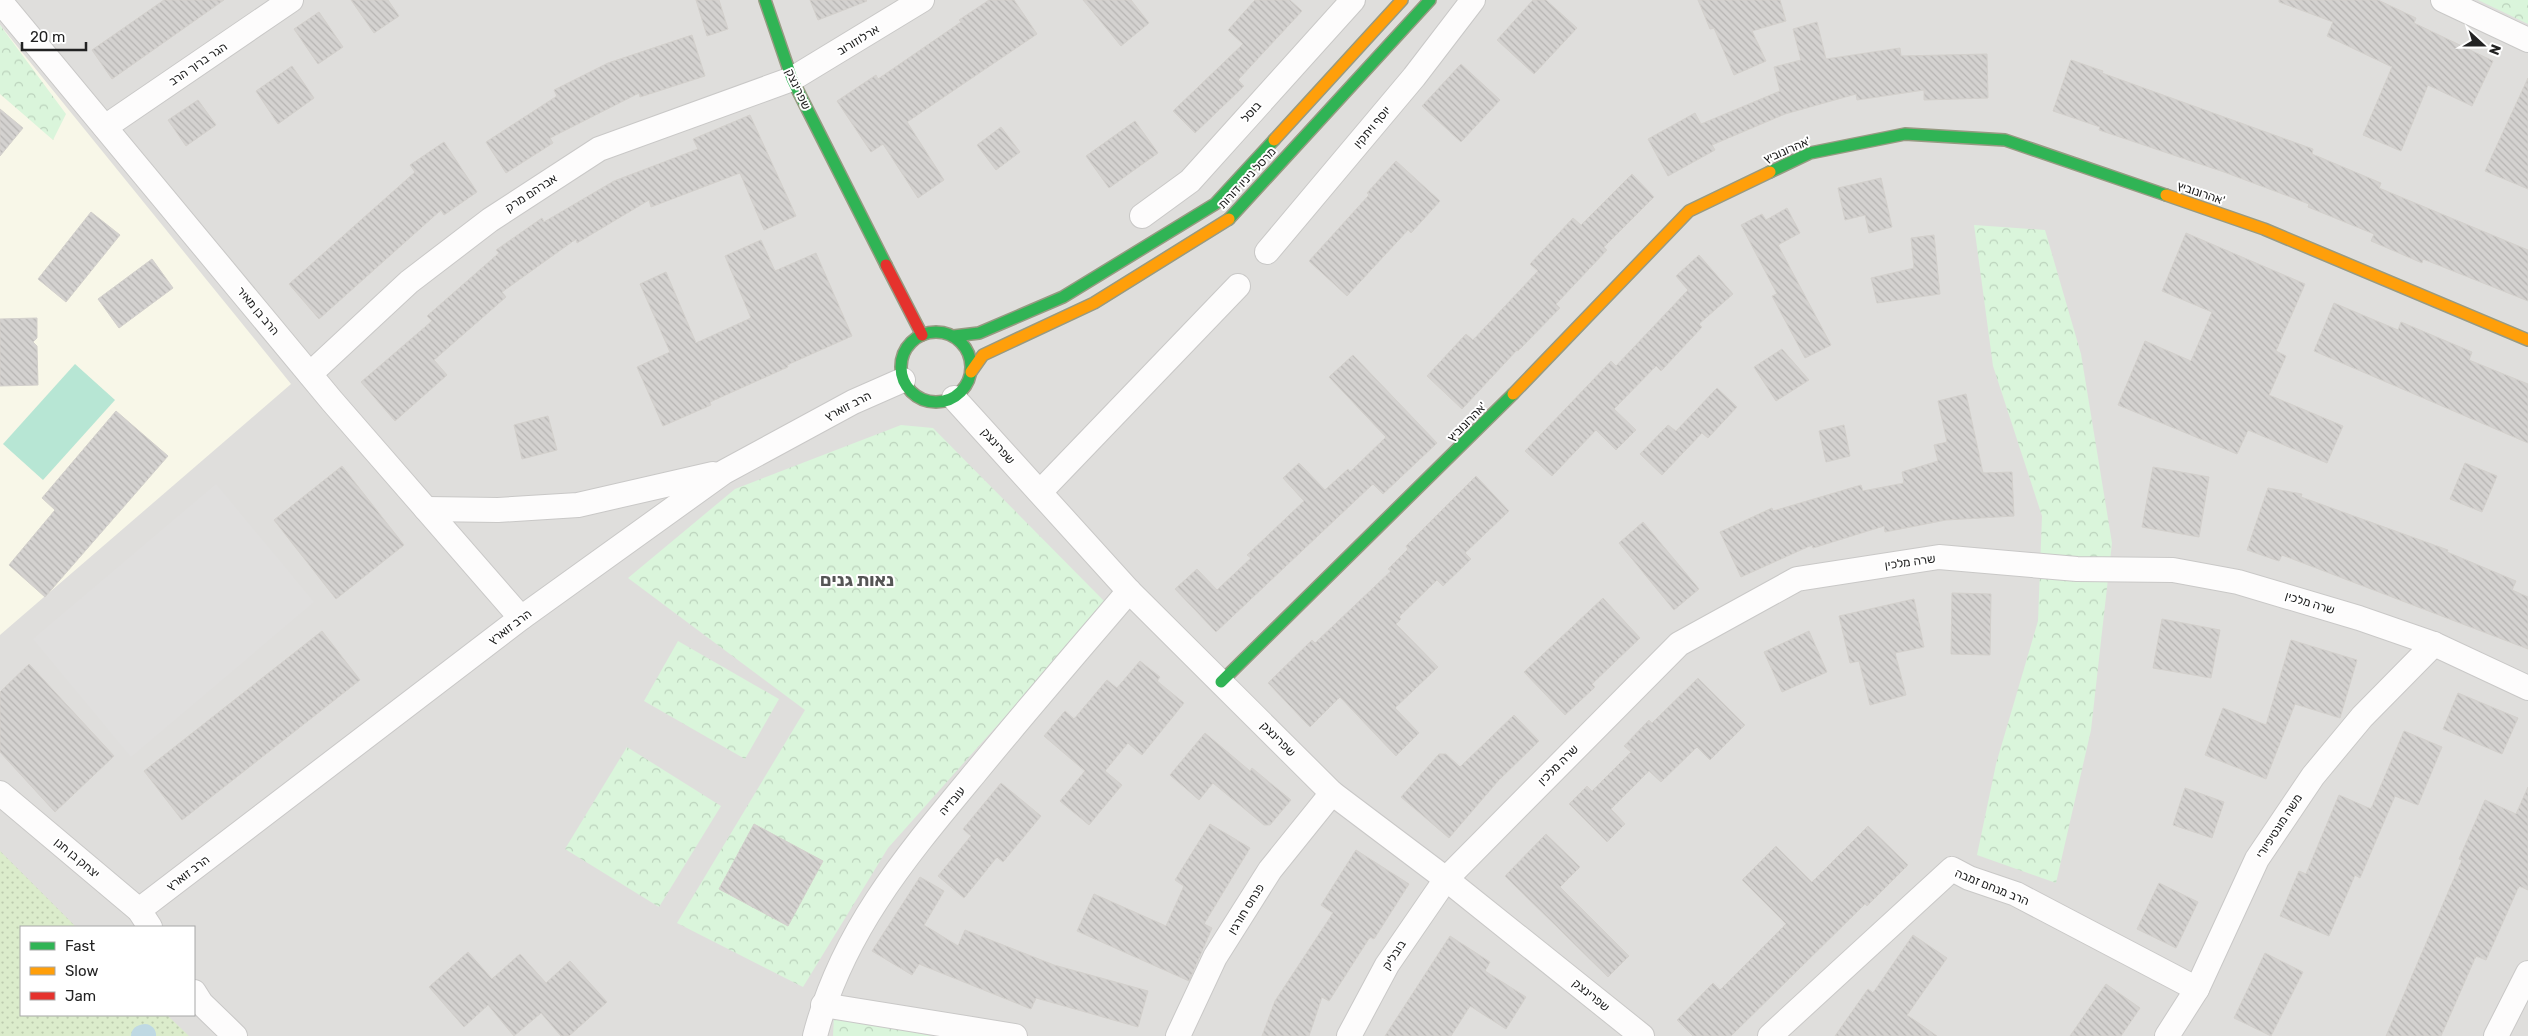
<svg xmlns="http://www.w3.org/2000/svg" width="2528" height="1036" viewBox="0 0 2528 1036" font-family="Rubik,'Noto Sans Hebrew',sans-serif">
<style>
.residential{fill:#dfdedc}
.education{fill:#f8f7e8}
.grass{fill:url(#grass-dots)}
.park{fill:url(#park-crowns)}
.pitch{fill:#b7e6d4}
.parking{fill:#e0dfde}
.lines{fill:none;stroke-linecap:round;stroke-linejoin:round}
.canal{stroke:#bfd9e3;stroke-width:22}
.building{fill:url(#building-back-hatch);stroke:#d3d0cc}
.street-casing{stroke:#c9c8c7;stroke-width:26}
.fast-casing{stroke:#979a82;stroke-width:14}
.slow-casing{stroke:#979a82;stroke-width:14}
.jam-casing{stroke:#979a82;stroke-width:14}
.street{stroke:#fdfcfc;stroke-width:24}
.fast{stroke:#30b455;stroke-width:11}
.slow{stroke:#ff9f0a;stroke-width:11}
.jam{stroke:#e5322d;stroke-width:11}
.labels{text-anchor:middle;stroke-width:4;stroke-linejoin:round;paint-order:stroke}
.street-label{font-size:12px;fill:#222;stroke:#fff}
.district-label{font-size:18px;font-weight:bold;fill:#555;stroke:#fff}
</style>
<defs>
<pattern id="grass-dots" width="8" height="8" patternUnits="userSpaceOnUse" patternTransform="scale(1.25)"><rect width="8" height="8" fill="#dbeccb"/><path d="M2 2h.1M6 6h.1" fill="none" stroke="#bccaae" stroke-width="1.8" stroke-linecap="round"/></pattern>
<pattern id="park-crowns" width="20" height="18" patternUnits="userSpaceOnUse" patternTransform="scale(1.25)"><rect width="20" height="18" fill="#daf5db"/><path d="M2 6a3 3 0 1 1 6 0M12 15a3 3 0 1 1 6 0" fill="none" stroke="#bbd2bc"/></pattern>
<pattern id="building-back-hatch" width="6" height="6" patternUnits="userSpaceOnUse" patternTransform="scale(1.25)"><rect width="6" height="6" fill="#d4d2d0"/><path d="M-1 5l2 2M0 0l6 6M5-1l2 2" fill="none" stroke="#b6b4b2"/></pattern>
</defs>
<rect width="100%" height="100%" fill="#f0eeeb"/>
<!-- residential -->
<polygon class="residential" points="0,0 2528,0 2528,1036 101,1036 81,1015 194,1015 194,927 0,929"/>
<!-- education -->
<polygon class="education" points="0,25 291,384 0,635"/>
<!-- grass -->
<polygon class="grass" points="0,851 76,927 21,927 21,1015 167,1015 189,1036 0,1036"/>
<!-- park -->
<g class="park">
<polygon points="2478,0 2528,0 2528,24"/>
<polygon points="0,25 66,114 53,140 0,94"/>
<polygon points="1974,225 2045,230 2081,354 2112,543 2091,730 2056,883 1977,855 1996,764 2038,621 2042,516 1993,366"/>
<polygon points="901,425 933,428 1106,603 888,848 803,987 677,923 805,710 628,578 735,489"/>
<polygon points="678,641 779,699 745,759 644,701"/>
<polygon points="627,747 721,806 659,907 565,849"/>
<polygon points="834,1016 932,1036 833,1036"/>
</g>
<!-- pitch -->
<polygon class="pitch" points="75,364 115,400 43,480 3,444"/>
<!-- parking -->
<polygon class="parking" points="216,484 314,602 131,757 33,639"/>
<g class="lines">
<!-- canal -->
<polyline class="canal" points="142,1036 145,1035"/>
</g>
<!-- building -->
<g class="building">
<polygon points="164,0 224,0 112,79 92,50"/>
<polygon points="351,0 388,0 399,16 374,33"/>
<polygon points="696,0 719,0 728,29 707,36"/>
<polygon points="810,0 866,0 867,1 818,20"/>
<polygon points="989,0 1014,0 1037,34 907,122 944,180 918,198 883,144 871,152 837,101 876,75 878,79 961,22 959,20"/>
<polygon points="1083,0 1131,0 1149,23 1121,46"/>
<polygon points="1255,0 1290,0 1302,11 1238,80 1244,86 1195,133 1173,111 1243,44 1228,30"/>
<polygon points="1533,0 1546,0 1577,28 1534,74 1497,40"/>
<polygon points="1698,0 1780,0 1786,21 1752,31 1766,61 1734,75 1714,28 1710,29"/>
<polygon points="2279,0 2378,0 2416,18 2414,23 2493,61 2472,106 2428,85 2401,151 2363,135 2392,67 2327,36 2333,22 2279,2"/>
<polygon points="319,12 343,47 318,64 294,29"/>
<polygon points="1817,22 1826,59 1900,48 1901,56 1987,54 1988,98 1924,100 1924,90 1857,100 1856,94 1785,114 1712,145 1715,150 1668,176 1648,139 1695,113 1701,124 1780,91 1774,67 1801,60 1793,29"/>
<polygon points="692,35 705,76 640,97 639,93 550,138 553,143 506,173 486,142 557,96 554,90 608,63"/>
<polygon points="2071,60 2103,71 2102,73 2313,149 2312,154 2381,183 2379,188 2528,250 2528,301 2423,259 2422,263 2371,241 2374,234 2308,207 2309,204 2224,172 2099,130 2100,127 2053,111"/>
<polygon points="1461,64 1500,100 1461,142 1422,106"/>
<polygon points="292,66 314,98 278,124 256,91"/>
<polygon points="2528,78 2528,189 2485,171"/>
<polygon points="198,100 216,125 186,146 168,120"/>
<polygon points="0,109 23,128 0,156"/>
<polygon points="750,115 796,216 764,230 740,173 651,207 649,200 577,243 576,239 502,292 506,297 434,360 447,375 395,421 361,382 432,321 427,316 499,253 496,250 542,218 544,222 614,181 698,149 693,139"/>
<polygon points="1135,121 1158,153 1109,188 1086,156"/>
<polygon points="1001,127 1020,152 996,170 977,145"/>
<polygon points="444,142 477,192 444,215 441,210 319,319 289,284 415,172 410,165"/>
<polygon points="1396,161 1440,201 1411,233 1408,230 1347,296 1309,261 1369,195 1367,193"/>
<polygon points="1632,174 1654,197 1604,247 1607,250 1556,304 1560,308 1518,351 1517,350 1462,409 1427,376 1466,334 1473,340 1538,271 1530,264 1573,218 1581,225"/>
<polygon points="1881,178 1892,227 1869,233 1865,215 1845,220 1838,188"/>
<polygon points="1787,208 1800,233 1778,245 1831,345 1805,358 1772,296 1777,294 1741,225 1762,214 1766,220"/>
<polygon points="91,212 120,235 66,302 38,279"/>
<polygon points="2186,233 2305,284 2276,351 2286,356 2269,395 2343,426 2327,463 2248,430 2237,454 2118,405 2145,341 2191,361 2212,312 2162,291"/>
<polygon points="1934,235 1940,294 1877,303 1871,278 1914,268 1911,238"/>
<polygon points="761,240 775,271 816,253 852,336 787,365 788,367 710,402 711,405 663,426 637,367 670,352 640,284 666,272 696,343 751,318 725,256"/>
<polygon points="1699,255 1733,294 1699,324 1702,327 1661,371 1656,366 1614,409 1636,430 1616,450 1596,430 1552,476 1525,451 1611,361 1616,366 1688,290 1676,276"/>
<polygon points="152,259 173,288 119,328 98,299"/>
<polygon points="2334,303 2398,330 2401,322 2472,352 2469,360 2528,384 2528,443 2314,351"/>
<polygon points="37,318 37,338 33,342 37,346 38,385 0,386 0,319"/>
<polygon points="1782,349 1809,380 1776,401 1754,367"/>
<polygon points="1353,355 1437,443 1383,494 1373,484 1216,632 1175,589 1197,569 1217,590 1251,558 1247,555 1304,501 1283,478 1299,463 1325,490 1348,469 1350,472 1386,437 1329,377"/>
<polygon points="1717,388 1737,407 1708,438 1702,433 1662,475 1640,454 1668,425 1676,431"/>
<polygon points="1966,394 1983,473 2012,472 2014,516 1946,520 1885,532 1884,526 1813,548 1812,545 1741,577 1720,532 1772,508 1773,511 1861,485 1863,491 1904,483 1902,472 1938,461 1934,445 1947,442 1938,401"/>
<polygon points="116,411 168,456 45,597 9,565 55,510 42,498"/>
<polygon points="548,416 557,450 522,459 514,425"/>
<polygon points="1844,425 1850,456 1826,462 1819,431"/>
<polygon points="2465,463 2497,476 2482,512 2450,499"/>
<polygon points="342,466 404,545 336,599 274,520"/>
<polygon points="2153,467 2209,477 2199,537 2142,527"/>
<polygon points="1476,476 1509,511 1465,553 1471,559 1443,586 1437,580 1399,617 1401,619 1396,624 1438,667 1395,708 1419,733 1396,756 1340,697 1310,727 1268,683 1312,640 1315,643 1391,571 1388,569 1408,549 1406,546"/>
<polygon points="2268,488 2302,494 2301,497 2448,550 2447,552 2516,581 2512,590 2528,597 2528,649 2282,555 2279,561 2247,550"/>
<polygon points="1643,522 1699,589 1674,610 1619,543"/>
<polygon points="1952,593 1991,594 1990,655 1951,654"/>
<polygon points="1603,598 1640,638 1592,684 1595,687 1565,715 1524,672"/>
<polygon points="1914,599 1924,647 1895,653 1906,695 1870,705 1859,661 1850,663 1839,616"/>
<polygon points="2162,619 2220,630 2211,678 2153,668"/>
<polygon points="322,631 360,680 182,820 144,771"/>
<polygon points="1809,631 1827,672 1782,692 1764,652"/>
<polygon points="2291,640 2357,660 2340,718 2295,704 2266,779 2205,755 2223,708 2266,725"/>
<polygon points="1140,661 1160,677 1157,681 1184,703 1142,755 1128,743 1105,771 1122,785 1089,825 1060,801 1085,771 1044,736 1065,711 1074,719 1107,680 1117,688"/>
<polygon points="29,664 114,756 55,812 0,752 0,692"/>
<polygon points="1698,678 1745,725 1710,760 1697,747 1661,782 1649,771 1611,809 1625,824 1607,842 1569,804 1587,786 1592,791 1631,752 1624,746 1649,720 1652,723"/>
<polygon points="2458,693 2518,718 2502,754 2443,729"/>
<polygon points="1514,715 1539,741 1498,781 1449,838 1401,797 1439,754 1446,754 1460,767"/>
<polygon points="2404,731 2442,747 2418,805 2395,796 2360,878 2355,875 2329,936 2280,916 2299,871 2306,874 2339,795 2371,809"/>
<polygon points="1205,733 1250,771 1252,768 1291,800 1270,825 1264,825 1213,783 1199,800 1170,775"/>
<polygon points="1001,783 1041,816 1003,862 997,857 964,898 938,876 971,836 963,829"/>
<polygon points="2528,787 2528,890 2519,886 2486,960 2476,956 2441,1036 2386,1036 2462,860 2459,859 2485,800 2516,814"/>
<polygon points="2185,788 2224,802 2212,838 2173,825"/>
<polygon points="754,824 823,861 788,926 719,889"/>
<polygon points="1210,824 1250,848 1204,924 1212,928 1189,981 1077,931 1094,894 1166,926 1184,886 1175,880"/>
<polygon points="1868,826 1908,865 1867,906 1865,904 1731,1036 1693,1036 1677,1020 1713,983 1720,990 1786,924 1742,880 1776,846 1812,882"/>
<polygon points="1546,834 1580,867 1560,887 1629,956 1608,977 1505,876"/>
<polygon points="1356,850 1409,884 1374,939 1370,937 1329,1001 1322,997 1309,1036 1262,1036 1275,1001 1333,913 1321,905"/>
<polygon points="920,877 944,891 924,925 958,946 965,930 1054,965 1148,991 1138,1027 1036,998 1031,1009 919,964 912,975 872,951"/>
<polygon points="2159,883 2198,902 2176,948 2137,929"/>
<polygon points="1913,935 1947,958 1907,1015 1937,1036 1835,1036 1868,989 1873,993"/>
<polygon points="1450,936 1490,962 1485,971 1526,997 1506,1029 1470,1006 1451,1036 1385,1036"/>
<polygon points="468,952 492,979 520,954 546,983 570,961 607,1002 569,1036 561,1036 541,1013 514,1036 488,1005 464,1027 429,987"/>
<polygon points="2265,953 2303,972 2271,1036 2234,1018"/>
<polygon points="2106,984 2140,1008 2121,1036 2070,1036"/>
</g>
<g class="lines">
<!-- street casing -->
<g class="street-casing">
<g id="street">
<polyline points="2443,0 2528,40"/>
<polyline points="0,1 332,401 521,618"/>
<polyline points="105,127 291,0"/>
<polyline points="1142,216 1190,181 1353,0"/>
<polyline points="1267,252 1414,77 1473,0"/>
<polyline points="310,374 409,282 490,220 599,149 792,79 922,0"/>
<polyline points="954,398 1129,591 1332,793 1446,879 1642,1036"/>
<polyline points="1040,492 1238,286"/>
<polyline points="426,509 498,510 578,505 713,474"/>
<polyline points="0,793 139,910 150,927"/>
<polyline points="139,910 521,618 724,472 853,402 903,380"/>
<polyline points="194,992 201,1003 235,1036"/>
<polyline points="823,1005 1015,1036"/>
<path d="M815,1036C842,931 907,855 975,773C1025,712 1077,652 1129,591"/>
<polyline points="1178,1036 1215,957 1270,870 1332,793"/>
<polyline points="1349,1036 1387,965 1446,879 1679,644 1797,579 1939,557 2077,569 2173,570 2238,582 2359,618 2434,644 2528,688"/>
<polyline points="1770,1036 1952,869 1969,878 2016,894 2197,989"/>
<polyline points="2167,1036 2197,989 2257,859 2313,776 2362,717 2434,644"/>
<polyline points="2496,1036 2528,973"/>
</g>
</g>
<!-- fast casing -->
<g class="fast-casing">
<g id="fast">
<polyline points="765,0 792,79 886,265"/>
<polyline points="1770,172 1810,153 1905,134 2005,140 2166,195"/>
<polyline points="1229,219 1430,0"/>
<circle cx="936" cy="367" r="35"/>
<polyline points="954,336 979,333 1063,297 1215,204 1274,140"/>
<polyline points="1221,682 1513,394"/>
</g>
</g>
<!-- slow casing -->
<g class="slow-casing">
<g id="slow">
<polyline points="1274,140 1402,0"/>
<polyline points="2166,195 2264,229 2528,340"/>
<polyline points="971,372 983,355 1094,303 1229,219"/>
<polyline points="1513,394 1689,211 1770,172"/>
</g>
</g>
<!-- jam casing -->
<g class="jam-casing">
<polyline id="jam" points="886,265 922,335"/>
</g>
<!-- street -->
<use href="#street" class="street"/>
<!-- fast -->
<use href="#fast" class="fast"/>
<!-- slow -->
<use href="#slow" class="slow"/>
<!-- jam -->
<use href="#jam" class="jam"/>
</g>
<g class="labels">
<!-- street labels -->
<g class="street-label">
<text transform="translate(858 40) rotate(-31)" y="4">ארלוזורוב</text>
<text transform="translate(198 64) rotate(-34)" y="4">הגר ברוך הרב</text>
<text transform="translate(798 89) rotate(65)" y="4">שפרינצק</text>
<text transform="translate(1251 112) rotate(-48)" y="4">בוסל</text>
<text transform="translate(1372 127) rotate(-50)" y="4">יוסף ויתקין</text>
<text transform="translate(1787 150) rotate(-23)" y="4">אהרונוביץ'</text>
<text transform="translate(1247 178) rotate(-47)" y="4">מרסל ניניו דורות</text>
<text transform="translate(531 193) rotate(-33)" y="4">אברהם מרק</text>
<text transform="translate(2201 193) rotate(19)" y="4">אהרונוביץ'</text>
<text transform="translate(258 311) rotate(50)" y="4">הרב בן מאיר</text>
<text transform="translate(848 406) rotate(-27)" y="4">הרב זוארץ</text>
<text transform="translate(1467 422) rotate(-45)" y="4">אהרונוביץ'</text>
<text transform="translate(998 446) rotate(48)" y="4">שפרינצק</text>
<text transform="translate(1910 562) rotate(-8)" y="4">שרה מלכין</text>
<text transform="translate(2310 603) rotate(17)" y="4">שרה מלכין</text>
<text transform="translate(510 627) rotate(-37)" y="4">הרב זוארץ</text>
<text transform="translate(1278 739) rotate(45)" y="4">שפרינצק</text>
<text transform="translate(1558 765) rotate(-45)" y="4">שרה מלכין</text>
<text transform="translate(952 801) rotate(-50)" y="4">עובדיה</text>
<text transform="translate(2279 826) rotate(-57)" y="4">משה מונטיפיורי</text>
<text transform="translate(77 858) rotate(40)" y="4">יצחק בן חנן</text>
<text transform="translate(188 873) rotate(-37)" y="4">הרב זוארץ</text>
<text transform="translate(1992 887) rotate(22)" y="4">הרב מנחם זמבה</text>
<text transform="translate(1246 909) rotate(-58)" y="4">פנחס חורגין</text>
<text transform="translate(1394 955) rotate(-57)" y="4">בובליק</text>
<text transform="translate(1591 995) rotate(39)" y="4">שפרינצק</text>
</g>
<!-- district labels -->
<g class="district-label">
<text x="857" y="586">נאות גנים</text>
</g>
</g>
<!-- legend -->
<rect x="20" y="926" width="175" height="90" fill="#ffffff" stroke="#a7a7a7"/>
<rect x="30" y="942" width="25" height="8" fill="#30b455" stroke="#a7a7a7"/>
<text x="65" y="951" font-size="15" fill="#222222">Fast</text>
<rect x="30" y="967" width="25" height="8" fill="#ff9f0a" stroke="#a7a7a7"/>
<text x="65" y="976" font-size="15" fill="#222222">Slow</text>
<rect x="30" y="992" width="25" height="8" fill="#e5322d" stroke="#a7a7a7"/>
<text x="65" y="1001" font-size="15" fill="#222222">Jam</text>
<!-- north arrow -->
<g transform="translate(2483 45) rotate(111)" stroke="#ffffff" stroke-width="4" paint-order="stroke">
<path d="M0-4L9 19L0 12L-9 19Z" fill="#222222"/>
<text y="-8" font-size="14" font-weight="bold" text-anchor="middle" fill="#222222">N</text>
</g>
<!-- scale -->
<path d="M22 42v8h64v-8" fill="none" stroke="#222222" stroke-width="2.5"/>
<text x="30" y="42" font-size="15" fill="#222222" stroke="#ffffff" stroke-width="4" paint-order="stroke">20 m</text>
</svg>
